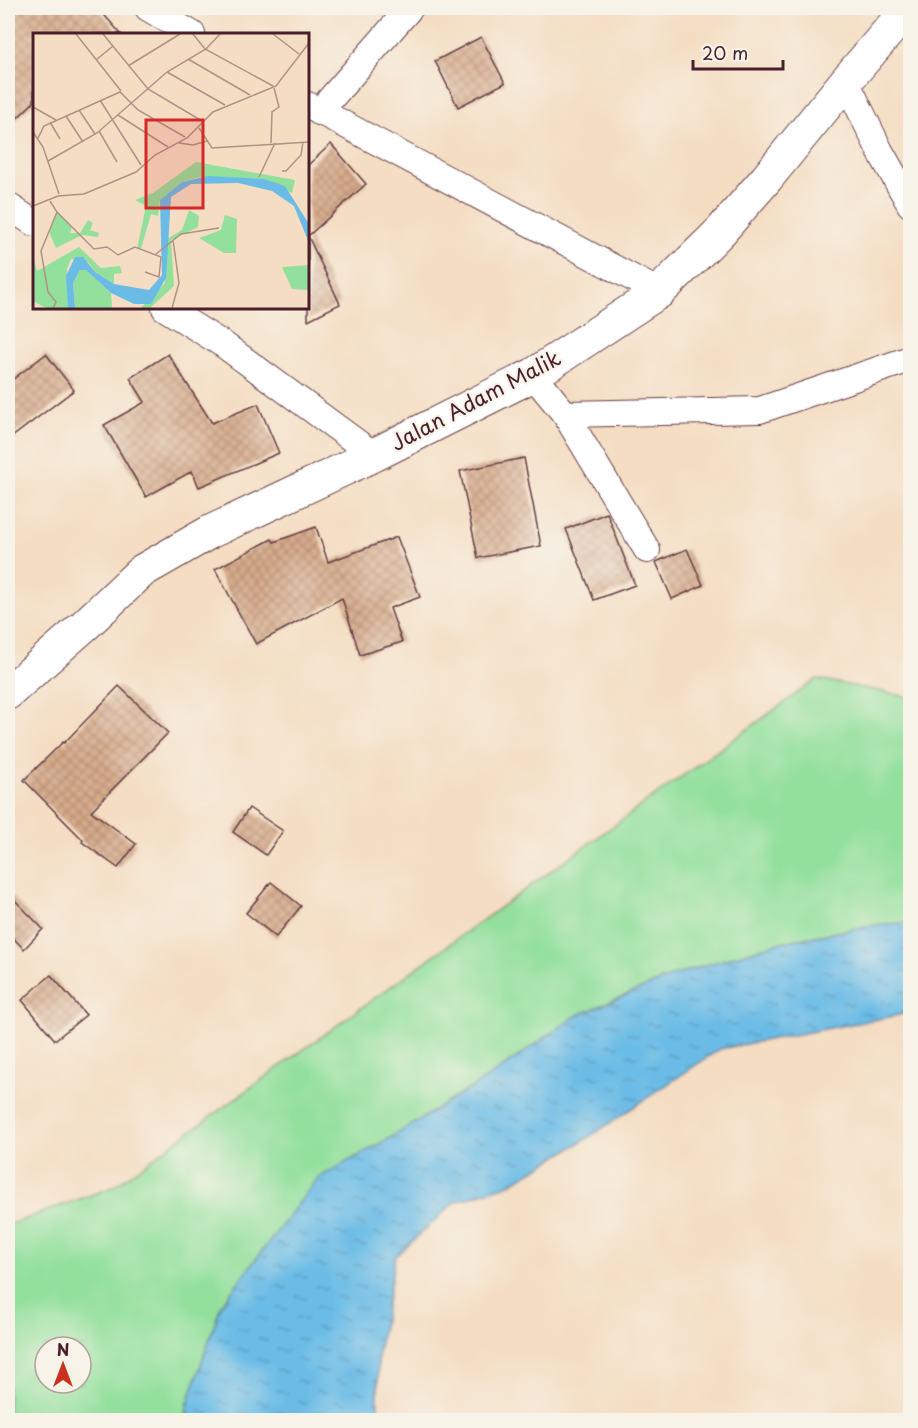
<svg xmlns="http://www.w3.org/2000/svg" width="918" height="1428" viewBox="0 0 918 1428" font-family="'Playpen Sans',sans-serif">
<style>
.grass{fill:#93e09d;stroke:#6e8064;stroke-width:1.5;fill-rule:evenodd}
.water{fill:url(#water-ripples);stroke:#5a6e88;stroke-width:1.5}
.building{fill:url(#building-cross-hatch)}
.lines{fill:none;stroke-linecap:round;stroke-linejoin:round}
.street-casing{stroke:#643c42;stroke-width:28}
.highway-casing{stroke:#643c42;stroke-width:35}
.street{stroke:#fff;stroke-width:26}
.highway{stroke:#fff;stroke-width:33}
.labels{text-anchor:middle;stroke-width:4.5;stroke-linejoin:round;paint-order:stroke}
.street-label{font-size:21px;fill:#4a1f2b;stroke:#f7f3e8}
.inset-road{fill:none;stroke:#b09186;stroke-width:1.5}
.view{fill:#d62828;fill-opacity:0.15;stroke:#d62828;stroke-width:3}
.inset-edge{fill:none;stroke:#4a1f2b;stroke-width:3}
</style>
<defs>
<pattern id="water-ripples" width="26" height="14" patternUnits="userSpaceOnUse" patternTransform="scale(1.5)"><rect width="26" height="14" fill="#6abce6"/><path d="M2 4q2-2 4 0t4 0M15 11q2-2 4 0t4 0" fill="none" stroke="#5998bb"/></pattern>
<pattern id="building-cross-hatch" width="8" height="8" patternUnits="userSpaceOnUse" patternTransform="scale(1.5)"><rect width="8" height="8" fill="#d7ab8b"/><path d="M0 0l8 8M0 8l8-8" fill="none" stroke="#b08b72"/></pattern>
</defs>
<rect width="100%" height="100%" fill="#f7f3e8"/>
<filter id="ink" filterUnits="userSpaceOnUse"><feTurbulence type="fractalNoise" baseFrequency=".0167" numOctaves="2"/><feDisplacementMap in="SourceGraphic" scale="12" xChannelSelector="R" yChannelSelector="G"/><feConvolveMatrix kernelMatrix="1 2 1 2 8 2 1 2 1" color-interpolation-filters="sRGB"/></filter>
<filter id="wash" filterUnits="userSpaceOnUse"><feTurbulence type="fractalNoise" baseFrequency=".008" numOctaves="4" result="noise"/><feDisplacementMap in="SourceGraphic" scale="24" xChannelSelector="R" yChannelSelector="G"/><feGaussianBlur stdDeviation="1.35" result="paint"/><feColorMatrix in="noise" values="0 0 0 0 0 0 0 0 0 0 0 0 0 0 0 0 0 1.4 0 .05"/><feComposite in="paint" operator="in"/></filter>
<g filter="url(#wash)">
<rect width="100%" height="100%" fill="#f4ddc2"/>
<!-- grass -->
<path class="grass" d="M817,679L910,697V923L882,924L777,943L675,975L576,1016L495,1073L392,1137L318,1178L221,1305L187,1406V1420H8V1225L113,1187ZM45,1347H81V1383H45Z"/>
<!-- water -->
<polygon class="water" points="910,923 910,1013 720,1049 583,1141 510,1184 455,1202 395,1257 378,1353 378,1420 187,1420 187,1406 221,1305 318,1178 392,1137 495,1073 576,1016 675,975 777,943 882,924"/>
<g id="blocks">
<!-- building -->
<g class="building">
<polygon points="8,8 98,8 121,34 34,34 34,102 8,127"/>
<polygon points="481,37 505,83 458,107 435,61"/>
<polygon points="331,144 366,184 308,236 308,165"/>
<polygon points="308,236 340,304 308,320"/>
<polygon points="46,354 74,390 8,440 8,383"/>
<polygon points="168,354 212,423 258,404 279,453 199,487 192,471 146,497 104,425 145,402 130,378"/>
<polygon points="524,458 541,546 478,558 460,471"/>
<polygon points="607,513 635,585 594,600 566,529"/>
<polygon points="316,527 328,562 397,537 420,597 390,608 402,642 360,655 342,598 256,644 215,569 272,539 274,542"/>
<polygon points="687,549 703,585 672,599 656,562"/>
<polygon points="119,686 168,733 91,811 136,844 118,868 82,842 83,840 24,780 63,742 64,743"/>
<polygon points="249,808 283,831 266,855 233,832"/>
<polygon points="271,882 301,906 276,937 246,913"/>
<polygon points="8,893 43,929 24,949 8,933"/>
<polygon points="51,975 86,1015 55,1040 22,1000"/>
</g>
</g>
</g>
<g filter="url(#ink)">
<use href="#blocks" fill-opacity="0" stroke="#643c42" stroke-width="1.5"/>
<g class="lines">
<!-- street casing -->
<g class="street-casing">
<g id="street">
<polyline points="148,8 192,34"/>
<polyline points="846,81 880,151 910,204"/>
<polyline points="308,105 659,292"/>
<polyline points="319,112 410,8"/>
<polyline points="8,206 34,223"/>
<polyline points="165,308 224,345 374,455"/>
<polyline points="533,375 565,414 760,410 910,359"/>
<polyline points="565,414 647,550"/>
</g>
</g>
<!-- highway casing -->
<g class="highway-casing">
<polyline id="highway" points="8,693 85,625 142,571 210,532 374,455 533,375 659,292 720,232 767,178 846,81 905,12 910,8"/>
</g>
<!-- street -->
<use href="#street" class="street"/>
<!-- highway -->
<use href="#highway" class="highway"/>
</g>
</g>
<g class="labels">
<!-- street labels -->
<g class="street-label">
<text transform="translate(476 401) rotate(-28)" y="7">Jalan Adam Malik</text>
</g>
</g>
<!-- overview -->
<g transform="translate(33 33)">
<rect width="276" height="276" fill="#f4ddc2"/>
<path d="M163,129L262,147L259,160L231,146L167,144L149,149L127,167L125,183L118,181L108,216H104L113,173L102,167L120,160ZM156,177L166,183L165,194L138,207L141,253L117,275H108L132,250L134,206L149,197ZM25,179L39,194L37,200H47L55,187L60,190L57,197L66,200L65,204L49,202L23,215L16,199ZM192,182L204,186L203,220H191L166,205L188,197ZM1,186V227L4,238L46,214L68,235L87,233L89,240L81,241V251L62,239L55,229L38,226L34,236L35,275H13L0,268V187ZM276,232V257L259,256L249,234ZM47,237H53L78,260L79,275H42L40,250Z" fill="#93e09d"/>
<path d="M175,143L231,146L252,153L276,191V210L261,173L239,158L205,150L158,151L138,164L133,245L118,271H101L78,260L53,237H47L40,250L42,275H35L33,243L42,224H50L62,239L81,251L116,257L129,242L127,167L149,149Z" fill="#6abce6"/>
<path class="inset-road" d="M43,1L88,58M70,1L115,56L169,88M160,1L172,16L240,53M240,1L266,21M155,26L217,62M63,27L80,13M95,33L147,1M134,39L192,72M67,67L108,132M0,74L23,87M46,77L62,101M85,82L135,114M33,83L50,109M17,89L27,106M166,95L179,115L276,109M66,98L84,129M0,99L10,114L26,161M5,105L11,93L87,59L105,77L152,104M146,110L160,112L174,108M238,110L239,79L246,74L241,55M15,128L64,100L134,39L173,16L187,1M249,138H253L268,122L270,109M226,144L242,110M17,168L24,179L8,218L15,259L23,269L20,275M0,173L25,163L51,161L103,139L122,122L154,105L180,79L243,53L276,10M24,179L61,216L74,214L85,222L102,214L128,224L126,244L112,239M123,221L148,201L186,195M139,275L146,250L140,207"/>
<path class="view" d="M113,87H170V175H113Z"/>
<rect width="276" height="276" class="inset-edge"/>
</g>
<!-- margin -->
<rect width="918" height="1428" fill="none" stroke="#f7f3e8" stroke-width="30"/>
<!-- north arrow -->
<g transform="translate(63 1365)"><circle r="28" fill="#f7f3e8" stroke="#b29e9c" stroke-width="1.5"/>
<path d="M0-4.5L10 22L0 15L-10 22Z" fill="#c8321e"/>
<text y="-9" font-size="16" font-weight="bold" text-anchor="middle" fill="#4a1f2b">N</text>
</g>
<!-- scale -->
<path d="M693 60v9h90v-9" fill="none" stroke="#4a1f2b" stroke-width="3"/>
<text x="702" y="60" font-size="18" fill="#4a1f2b" stroke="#f7f3e8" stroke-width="4.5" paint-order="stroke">20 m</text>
</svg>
